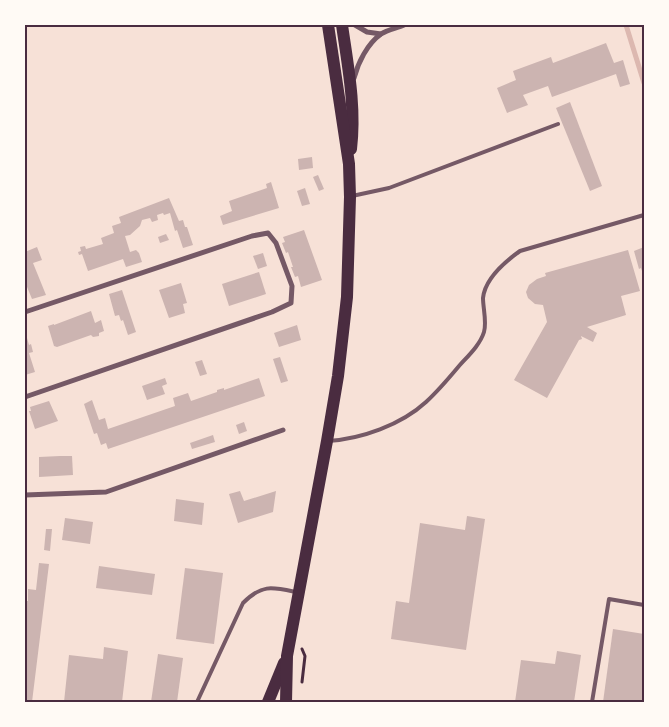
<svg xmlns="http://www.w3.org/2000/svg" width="669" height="727" viewBox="0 0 669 727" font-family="'Open Sans',sans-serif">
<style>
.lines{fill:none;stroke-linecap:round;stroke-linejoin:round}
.stream{stroke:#dcb8b0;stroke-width:5}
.building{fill:#ccb4b1}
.path{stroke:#4a2c40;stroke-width:3}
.service{stroke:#755966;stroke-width:4}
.minor{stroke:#755966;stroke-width:5}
.primary{stroke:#4a2c40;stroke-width:12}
.neatline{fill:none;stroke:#4a2c40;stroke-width:2}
</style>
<rect width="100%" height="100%" fill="#f7e1d7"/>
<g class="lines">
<!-- stream -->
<polyline class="stream" points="626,25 644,83"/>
</g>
<!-- building -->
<g class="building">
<polygon points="606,43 614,63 623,60 630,84 620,87 616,74 552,97 548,86 523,95 528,105 507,113 497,88 516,80 513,71 551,57 553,63"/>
<polygon points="570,102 602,186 590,191 556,108"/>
<polygon points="312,157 313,168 299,170 298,159"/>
<polygon points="318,175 324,189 319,191 313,177"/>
<polygon points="271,182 279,208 223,225 220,216 232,211 229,201 267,188 266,184"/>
<polygon points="305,188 310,204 302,206 297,191"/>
<polygon points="169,198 179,221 183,220 185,227 187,227 193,245 183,248 177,230 175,231 170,213 164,215 163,213 157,215 158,220 152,222 150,218 142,220 140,226 130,235 125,236 130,252 136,250 139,253 142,262 126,267 123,259 88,271 82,254 79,255 78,252 81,251 80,247 85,246 86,249 103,244 101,238 114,233 112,226 121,223 119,217"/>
<polygon points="304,230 322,280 301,287 298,276 295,277 291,267 293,267 288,252 286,253 282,243 285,242 283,237"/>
<polygon points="166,234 169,240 160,243 158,237"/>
<polygon points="37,247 42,260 33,263 46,295 32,299 25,282 25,252"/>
<polygon points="644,247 644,277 641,268 639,269 634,251"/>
<polygon points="628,250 640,291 621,296 626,315 587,327 597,333 593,342 581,336 582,339 579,340 547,398 514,380 547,322 543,305 535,304 528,298 526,292 529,285 537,279 546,276 545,273"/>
<polygon points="263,253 267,266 258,269 253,256"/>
<polygon points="259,272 266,294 229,306 222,284"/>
<polygon points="181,283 187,303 183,304 185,313 169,318 159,290"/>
<polygon points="122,290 136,332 128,335 123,320 121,321 119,315 115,316 109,294"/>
<polygon points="91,311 95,323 101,320 104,331 99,333 99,336 93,337 91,335 57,347 54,346 48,326 54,324 54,325"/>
<polygon points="297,325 301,340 279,347 274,333"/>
<polygon points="25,338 27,338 29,345 31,344 33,352 29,353 35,372 25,375"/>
<polygon points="280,357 288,381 281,383 273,359"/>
<polygon points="202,360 207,374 200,376 195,362"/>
<polygon points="165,378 167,384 162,386 165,394 147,400 142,386"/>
<polygon points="259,378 265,396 108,449 106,443 101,445 97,433 94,434 84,404 92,400 99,420 105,418 108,429 175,406 173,398 188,393 191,401 217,392 217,390 224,388 224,390"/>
<polygon points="49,401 58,421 35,429 29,411 31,411 30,407"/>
<polygon points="244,422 247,431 239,434 236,425"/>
<polygon points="213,435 215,442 192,449 190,443"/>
<polygon points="60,456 72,456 73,475 39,477 39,457"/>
<polygon points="240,491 244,501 276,491 273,512 238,523 229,494"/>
<polygon points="176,499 204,503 202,525 174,521"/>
<polygon points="467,516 485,519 466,650 391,639 396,601 409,603 420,523 465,530"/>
<polygon points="65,518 93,522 90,544 62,540"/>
<polygon points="46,529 52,529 50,551 44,550"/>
<polygon points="39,563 49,564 32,702 25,702 25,601 28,601 28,589 36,590"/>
<polygon points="99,566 155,574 152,595 96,588"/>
<polygon points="185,568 223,573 214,644 176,639"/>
<polygon points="613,629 644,634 644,702 603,702"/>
<polygon points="104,647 128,651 122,702 64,702 69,655 103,659"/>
<polygon points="557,651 581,655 574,702 515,702 521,660 555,664"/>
<polygon points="158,654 183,658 177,702 151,702"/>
</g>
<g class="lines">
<!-- path -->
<polyline class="path" points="302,682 305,656 302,649"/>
<!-- service -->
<g class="service">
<polyline points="352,196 389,188 558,124"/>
<path d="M328,441C361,439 401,425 426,402C438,391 449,378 459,366C468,356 480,345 484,332C487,322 483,308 483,298C485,279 506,261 520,251L644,215"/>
<path d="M197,702L243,603C262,584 272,587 296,592"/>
<polyline points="592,702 609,599 644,605"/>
</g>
<!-- minor -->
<g class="minor">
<polyline points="355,25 367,32 381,34"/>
<path d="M354,78C358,63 367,44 381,34C387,30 397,28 404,25"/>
<polyline points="25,312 252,236 268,233 276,243 292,286 291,303 272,312 25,397"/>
<polyline points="25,495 106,492 283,430"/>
</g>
<!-- primary -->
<g class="primary">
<path d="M342,25C348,67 356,107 351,149"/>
<polyline points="268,702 284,663"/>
<polyline points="286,702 287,656 327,441 338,376 347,297 350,197 349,164 328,25"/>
</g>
</g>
<!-- border -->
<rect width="669" height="727" fill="none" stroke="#fffaf5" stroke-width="52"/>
<rect x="26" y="26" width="617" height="675" class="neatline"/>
</svg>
